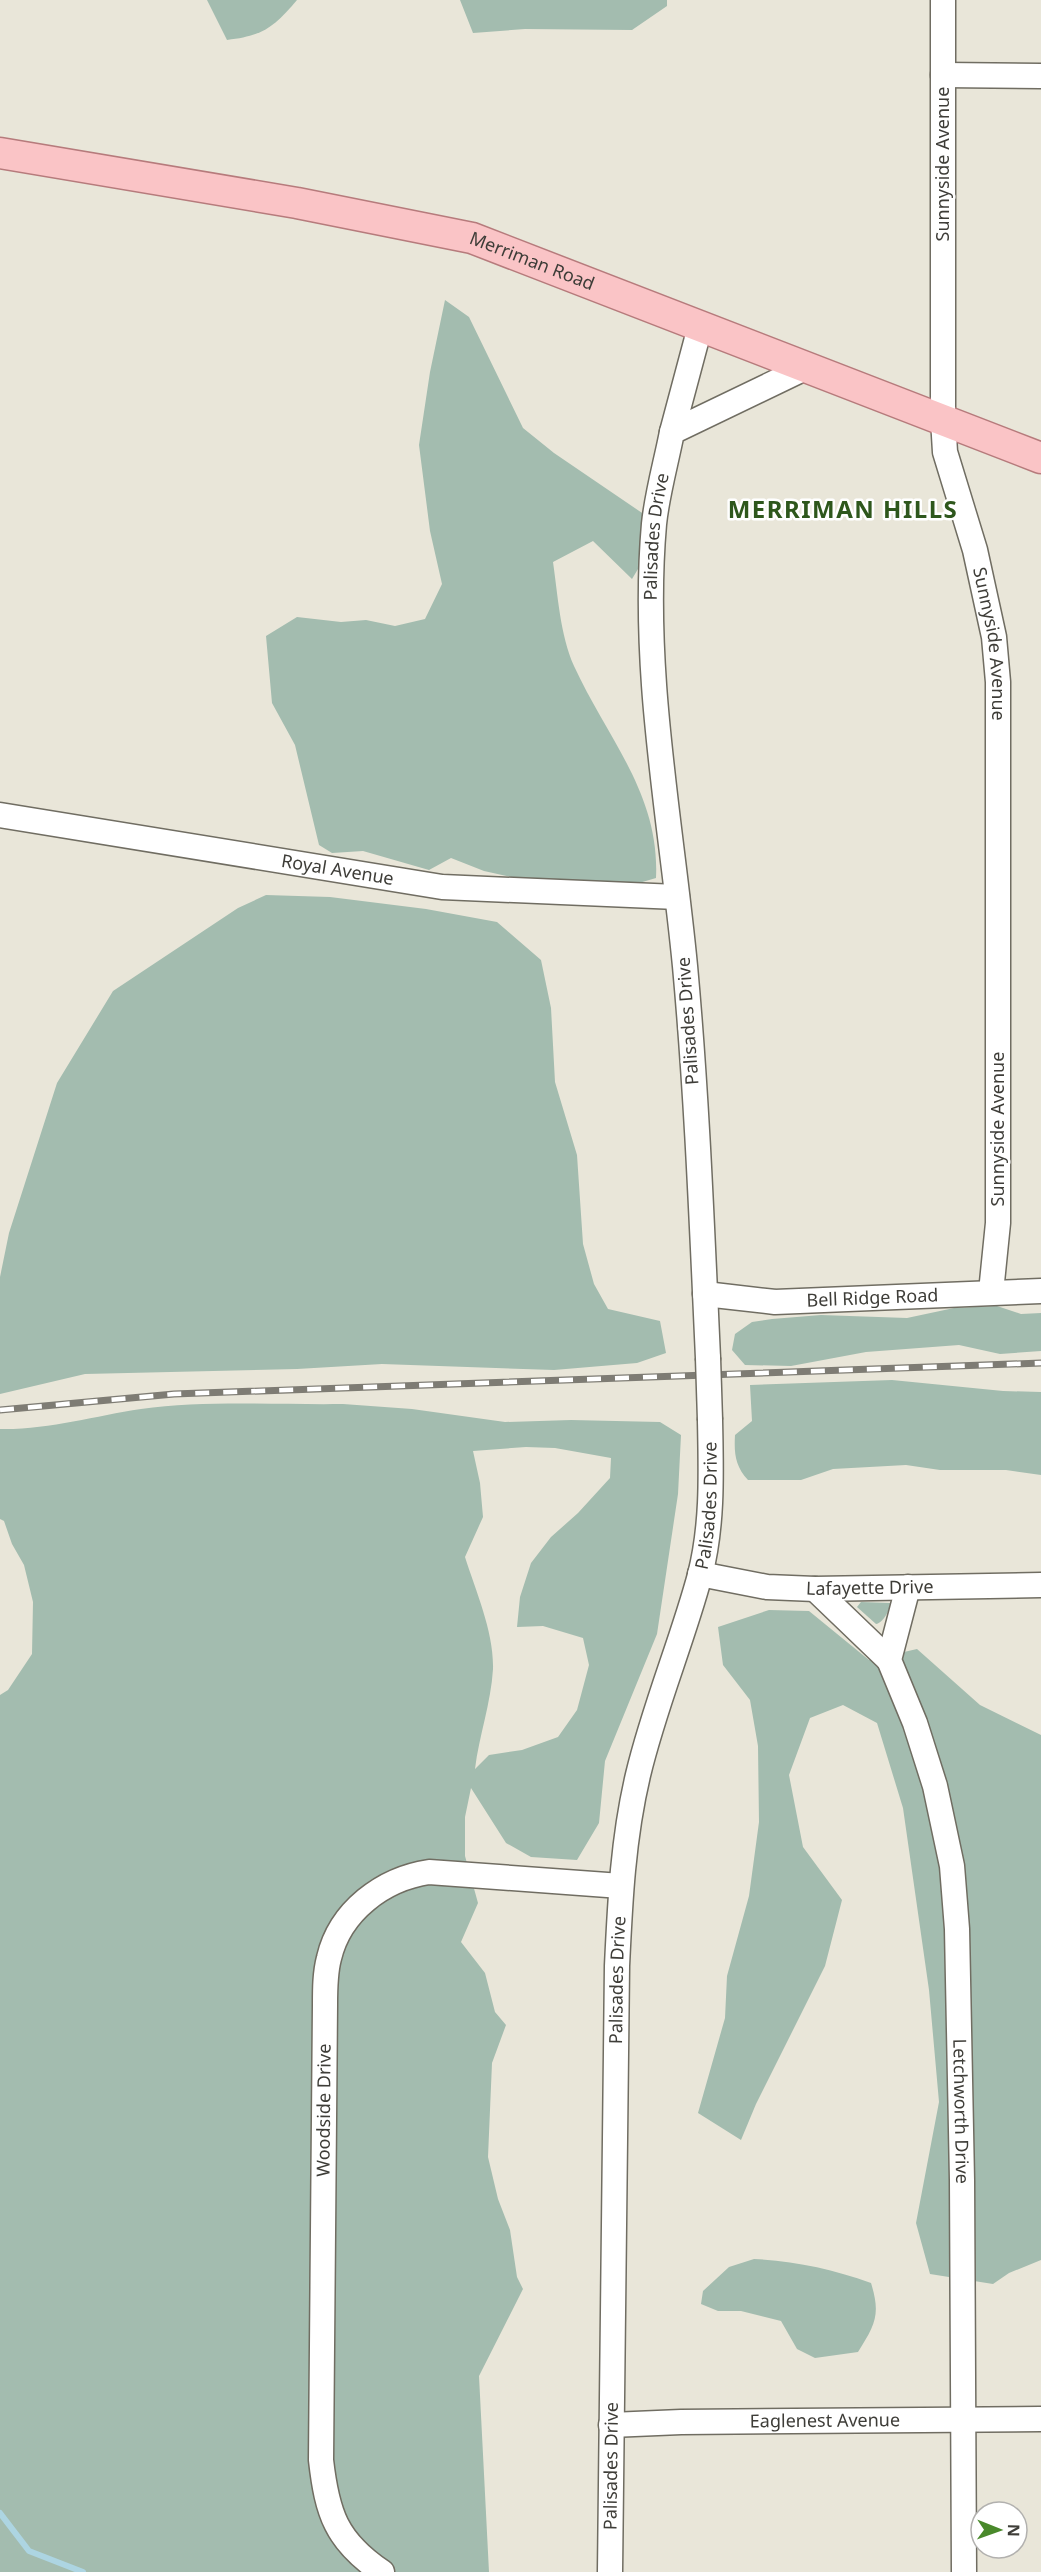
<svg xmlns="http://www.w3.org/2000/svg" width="1041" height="2572" viewBox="0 0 1041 2572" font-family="'Noto Sans',sans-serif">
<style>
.green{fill:#a3bcaf;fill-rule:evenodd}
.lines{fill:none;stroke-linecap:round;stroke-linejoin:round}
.stream{stroke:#add5e2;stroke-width:6}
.minor-casing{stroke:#706d62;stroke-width:27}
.major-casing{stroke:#b67b7c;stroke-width:33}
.minor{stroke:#fff;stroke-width:24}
.major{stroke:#fac4c6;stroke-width:30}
.rail-casing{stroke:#7e7c74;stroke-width:7}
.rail{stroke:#fff;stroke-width:4.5;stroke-dasharray:14;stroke-linecap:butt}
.minor-bridge-casing{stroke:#706d62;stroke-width:27;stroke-linecap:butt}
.minor-bridge{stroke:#fff;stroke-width:24}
.labels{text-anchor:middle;stroke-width:5;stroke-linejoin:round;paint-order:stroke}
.street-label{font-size:18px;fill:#3e3d38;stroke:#fff}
.district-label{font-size:24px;font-weight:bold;letter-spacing:1.5px;fill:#2e571c;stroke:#fff}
</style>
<rect width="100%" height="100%" fill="#e9e6d9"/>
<!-- green -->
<g class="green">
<path d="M297,0C274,27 263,36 227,40L207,0Z"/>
<polygon points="460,0 667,0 667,6 632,30 525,29 473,33"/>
<path d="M445,300L469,317L523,428L554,453L648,517L653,544L632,579L593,541L553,562C558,596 560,634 574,666C607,738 660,794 656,878L622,888L520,879L484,871L451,858L429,870L363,851L332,853L319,845L295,745L272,703L266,636L297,617L341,622L366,620L395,626L425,619L442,584L430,531L419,445L430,372Z"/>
<polygon points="266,895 330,897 426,909 497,922 541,960 551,1008 555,1082 577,1155 583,1244 594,1284 608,1309 660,1321 666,1353 637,1363 554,1370 382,1364 297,1369 85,1374 0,1394 0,1277 9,1233 57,1083 113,991 238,908"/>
<polygon points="997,1306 1021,1314 1041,1313 1041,1351 1000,1354 959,1345 866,1352 791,1366 745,1365 732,1350 735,1334 752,1322 772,1319 821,1315 907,1318 954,1308"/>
<path d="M892,1380L1003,1391L1041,1392V1475L1006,1470H940L906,1465L833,1469L801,1480H748C735,1466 734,1453 735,1435L752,1421L750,1385Z"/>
<path d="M343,1404L412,1409L505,1422L571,1420L660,1422L681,1435L678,1494L657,1634L605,1761L599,1823L577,1860L531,1857L506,1843L471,1788L465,1817V1856L478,1903L461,1942L485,1973L495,2012L506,2025L492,2063L488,2157L498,2199L510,2230L517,2277L523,2289L479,2376L489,2572H0V1695L8,1690L32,1654L33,1602L24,1565L12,1544L4,1521L0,1519V1429C48,1430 94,1416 141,1409C204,1400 278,1405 343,1404ZM526,1447L555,1448L611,1458L610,1478L578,1513L551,1537L531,1563L520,1597L517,1627L543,1626L583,1638L589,1665L577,1710L558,1737L522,1750L489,1755L475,1769C479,1736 491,1703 493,1669C494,1632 476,1592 465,1557L483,1517L480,1483L473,1451Z"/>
<path d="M861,1602L890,1603C890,1610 883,1623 876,1624L857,1607Z"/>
<polygon points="769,1610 809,1611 869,1660 917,1649 980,1705 1041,1735 1041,2260 1009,2273 993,2284 930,2274 916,2223 939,2102 929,1990 903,1808 877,1723 843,1705 810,1718 789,1775 803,1847 842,1900 825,1966 756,2104 741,2140 698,2113 725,2018 727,1976 749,1896 759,1822 758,1746 750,1700 723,1665 718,1627"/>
<path d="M754,2259C795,2261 832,2269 871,2283C881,2315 875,2325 858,2352L815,2358L797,2349L781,2321L741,2311H718L701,2304L703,2291L729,2267Z"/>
</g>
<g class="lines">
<!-- stream -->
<polyline class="stream" points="0,2513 29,2551 83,2572"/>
<!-- minor casing -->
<g class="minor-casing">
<g id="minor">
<path id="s1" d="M943,0V419L945,452L975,550L994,637L998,682V1223L991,1292"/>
<polyline points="943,75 1041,76"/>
<polyline points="672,432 700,327"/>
<path id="s2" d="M0,815L442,887L677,897"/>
<path id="s3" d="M705,1294L775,1302L1041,1291"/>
<path id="s4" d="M708,1358C702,1228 697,1096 685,966C671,820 641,672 654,524C657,494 666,463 672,432L805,368"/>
<path id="s5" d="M700,1574L767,1587L815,1589L1041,1585"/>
<path id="s6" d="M908,1587L889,1660L915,1723L935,1786L952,1866L957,1929L962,2180L964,2572"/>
<polyline points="815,1589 889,1660"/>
<path id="s7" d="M611,2425L681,2422L1041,2419"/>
<path id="s8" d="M382,2572C336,2541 327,2513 321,2460L325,2005C325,1989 325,1973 329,1958C340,1911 383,1879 429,1872L621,1886"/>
<path id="s9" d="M610,2572L617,1966C620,1902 623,1838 638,1775C654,1707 682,1642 700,1575C713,1524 711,1472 710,1420"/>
</g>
</g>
<!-- major casing -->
<g class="major-casing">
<g id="major">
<path id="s10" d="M0,153L297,203L472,238L1041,458"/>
</g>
</g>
<!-- minor -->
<use href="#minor" class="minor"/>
<!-- major -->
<use href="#major" class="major"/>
<!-- rail casing -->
<g class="rail-casing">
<polyline id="rail" points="0,1410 174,1394 1041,1363"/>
</g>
<!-- rail -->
<use href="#rail" class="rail"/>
<!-- minor-bridge casing -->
<g class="minor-bridge-casing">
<polyline id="minor-bridge" points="708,1358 710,1420"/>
</g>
<!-- minor-bridge -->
<use href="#minor-bridge" class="minor-bridge"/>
</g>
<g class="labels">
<!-- street labels -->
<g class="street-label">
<text transform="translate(943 164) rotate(-90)" y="6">Sunnyside Avenue</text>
<text dy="6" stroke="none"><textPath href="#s10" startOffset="544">Merriman Road</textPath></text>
<text dy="6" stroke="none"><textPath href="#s4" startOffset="824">Palisades Drive</textPath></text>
<text dy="6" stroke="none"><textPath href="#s1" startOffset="650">Sunnyside Avenue</textPath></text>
<text dy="6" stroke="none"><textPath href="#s2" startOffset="342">Royal Avenue</textPath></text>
<text transform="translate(688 1021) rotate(-94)" y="6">Palisades Drive</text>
<text transform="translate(998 1129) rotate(-90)" y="6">Sunnyside Avenue</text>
<text dy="6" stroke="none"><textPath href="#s3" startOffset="168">Bell Ridge Road</textPath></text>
<text dy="6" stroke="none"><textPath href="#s9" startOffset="1078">Palisades Drive</textPath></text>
<text dy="6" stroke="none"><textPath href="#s5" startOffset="171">Lafayette Drive</textPath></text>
<text dy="6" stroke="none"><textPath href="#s9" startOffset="592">Palisades Drive</textPath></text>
<text dy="6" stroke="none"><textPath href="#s8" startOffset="483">Woodside Drive</textPath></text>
<text dy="6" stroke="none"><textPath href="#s6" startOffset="537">Letchworth Drive</textPath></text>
<text dy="6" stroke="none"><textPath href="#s7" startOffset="214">Eaglenest Avenue</textPath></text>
<text dy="6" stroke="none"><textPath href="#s9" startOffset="106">Palisades Drive</textPath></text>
</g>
<!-- district labels -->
<g class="district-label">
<text x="843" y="518">MERRIMAN HILLS</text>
</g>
</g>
<!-- north arrow -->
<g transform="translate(999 2530) rotate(91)"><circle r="28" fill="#ffffff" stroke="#b2b1af" stroke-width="1.5"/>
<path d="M0-4.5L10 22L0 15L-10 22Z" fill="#49892b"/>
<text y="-9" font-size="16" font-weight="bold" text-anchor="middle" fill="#3e3d38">N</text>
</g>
</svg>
